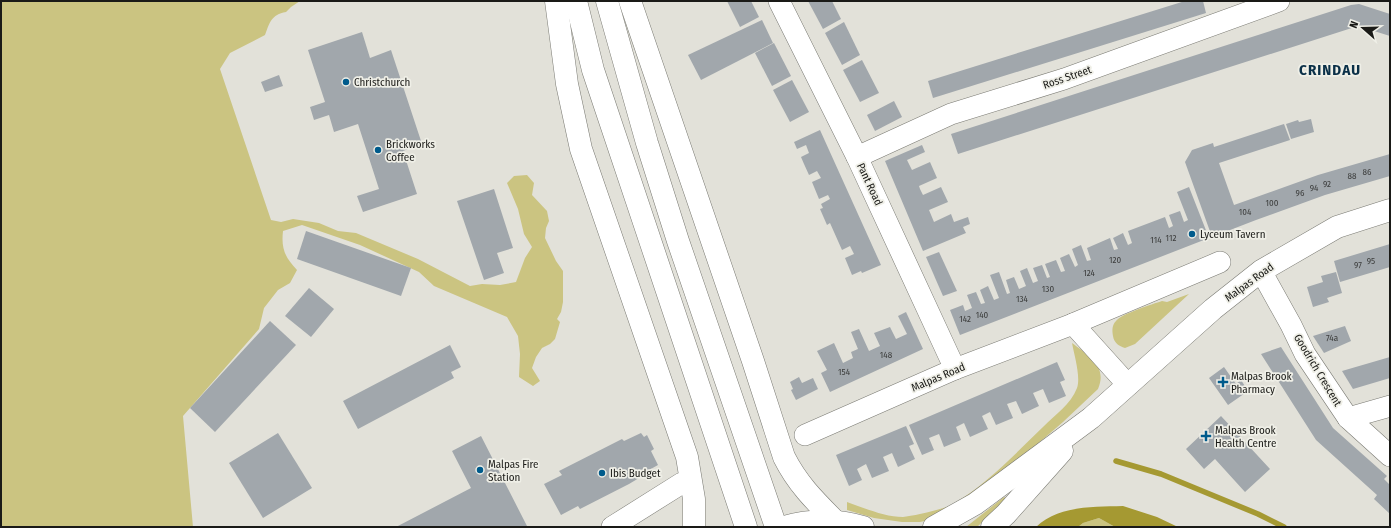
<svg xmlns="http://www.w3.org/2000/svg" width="1391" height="528" viewBox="0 0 1391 528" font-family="'Fira Sans Condensed',sans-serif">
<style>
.green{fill:#cbc481}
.water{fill:#a59932}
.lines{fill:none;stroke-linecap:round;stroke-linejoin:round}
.stream{stroke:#a59932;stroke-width:5.5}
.building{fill:#a1a7ac}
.street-casing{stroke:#7a7a73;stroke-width:22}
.primary-casing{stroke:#7a7a73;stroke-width:23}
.highway-casing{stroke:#7a7a73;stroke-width:23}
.street{stroke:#fff;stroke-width:21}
.primary{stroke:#fff;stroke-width:22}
.highway{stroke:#fff;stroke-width:22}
.poi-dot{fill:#005b8c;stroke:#efefe7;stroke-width:1.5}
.labels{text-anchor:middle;stroke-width:3.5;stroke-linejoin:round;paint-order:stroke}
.number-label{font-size:9px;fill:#3c3d3c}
.street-label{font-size:11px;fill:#1a1a17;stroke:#efefe7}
.poi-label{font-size:11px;fill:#1a1a17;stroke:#efefe7;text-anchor:start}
.district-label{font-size:15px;font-weight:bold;letter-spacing:1px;fill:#0b3048;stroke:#efefe7}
</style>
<rect width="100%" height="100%" fill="#e2e1d9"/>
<!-- green -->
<g class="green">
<path d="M1,1H300L291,7L286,12C271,15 270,22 265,35L230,53L220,69L271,220L281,222L293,219L319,223L338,231L356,233L418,259L470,286L482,284L500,285L516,282L525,258L532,247L524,234L518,209L507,183L514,176L527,175L534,183L532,195L547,211L549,221L546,228L545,238L556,261L563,271V302L561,312L557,319L560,322L555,339L550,344L542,348L536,357L532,368L540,381L533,386L519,377L520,354L518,336L507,317L434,286L419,272L360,245L302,225L283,231C281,249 285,257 297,270L290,283L278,290L264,308L259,329L183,416L193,527H1Z"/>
<path d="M1189,294L1135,344L1125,348C1119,346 1114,343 1113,336C1112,330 1112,325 1116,321C1121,314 1153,304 1162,301L1167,302Z"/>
<path d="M1072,343C1088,355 1108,366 1098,389L1063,422L975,498L948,516L920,522H902L874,518L847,510V502C864,508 885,517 903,517C913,516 945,509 953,504C987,484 1015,454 1043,427C1055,415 1071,404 1077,388C1081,377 1074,354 1072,343Z"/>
<polygon points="1004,497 1007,499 977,527 966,527"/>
<polygon points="1099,518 1115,527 1078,527 1083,523"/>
</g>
<!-- water -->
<path class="water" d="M1123,506L1157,517L1178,527H1115L1099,518L1083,523L1078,527H1036C1059,505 1094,507 1123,506Z"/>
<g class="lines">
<!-- stream -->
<polyline class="stream" points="1116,461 1161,474 1258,514 1284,527"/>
</g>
<!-- building -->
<g class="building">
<polygon points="727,1 751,1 759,17 740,27"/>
<polygon points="808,1 832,1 841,19 823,29"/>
<polygon points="1185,1 1203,1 1206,13 933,98 928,81"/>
<polygon points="1359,4 1390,14 1390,36 1358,26 958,154 951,134 1351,5"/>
<polygon points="762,20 773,43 701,80 688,55"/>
<polygon points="844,22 860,55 842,65 825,33"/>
<polygon points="362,32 370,58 391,50 422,144 403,151 417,194 363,212 357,196 379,189 358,124 334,132 329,115 314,120 310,107 325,102 308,50"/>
<polygon points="774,43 791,76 772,86 755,53"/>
<polygon points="862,60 879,93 860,102 843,70"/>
<polygon points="279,75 283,86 265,92 261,82"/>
<polygon points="792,80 809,112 790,122 773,90"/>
<polygon points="894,101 902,117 875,131 867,115"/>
<polygon points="1311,119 1314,132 1291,139 1286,124 1298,120 1299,122"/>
<polygon points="1284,124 1290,140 1219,163 1234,205 1318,175 1390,154 1390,176 1325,195 1256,220 1212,237 1185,162 1192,150 1213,143 1214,147"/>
<polygon points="820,130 881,265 862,273 861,271 852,275 845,258 854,254 850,246 842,250 830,223 827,225 820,209 823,208 821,204 830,199 828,195 819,199 812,182 821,178 817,171 809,175 804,164 801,157 809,153 806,145 797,149 794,142"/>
<polygon points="922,145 925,152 907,160 912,170 930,162 937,178 919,186 920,189 923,195 941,187 948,202 929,210 934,222 951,214 954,222 968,217 970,224 963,227 966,233 923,251 885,161"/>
<polygon points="1189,187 1209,238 960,335 950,310 963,305 965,311 972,308 967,295 976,292 981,304 985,303 980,290 988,286 994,300 999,298 990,275 999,272 1007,294 1010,293 1006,280 1014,277 1019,289 1026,286 1020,271 1027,268 1033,283 1038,281 1033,268 1042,265 1047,278 1050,277 1045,264 1056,260 1061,272 1065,271 1060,258 1069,254 1075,267 1078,265 1072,249 1081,245 1087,261 1091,260 1087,248 1110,238 1114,250 1118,249 1113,238 1123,233 1128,245 1132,243 1128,231 1165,217 1169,228 1173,226 1169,215 1180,211 1184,222 1188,220 1177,192"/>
<polygon points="494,189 513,248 497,253 504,273 484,280 457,201"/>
<polygon points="306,231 411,268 401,296 297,259"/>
<polygon points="1390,244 1390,267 1340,282 1334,261"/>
<polygon points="939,252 957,291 943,296 926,257"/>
<polygon points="1336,272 1342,293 1327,298 1329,302 1313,307 1307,287 1323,282 1321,276"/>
<polygon points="309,288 334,309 311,337 285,316"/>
<polygon points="906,312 923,349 830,392 821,373 827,370 817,351 834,343 843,363 853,358 851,352 858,349 851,332 859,329 869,351 880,346 874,333 890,327 896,339 907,334 898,316"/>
<polygon points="270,321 296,345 215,432 190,408"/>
<polygon points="1345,326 1351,341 1324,353 1313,336"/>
<polygon points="450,345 461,367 451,372 454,378 358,429 343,401"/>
<polygon points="1281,347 1333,428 1387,476 1384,479 1390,485 1390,514 1374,499 1377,495 1316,440 1261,354"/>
<polygon points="1390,357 1390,378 1353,389 1342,371"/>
<polygon points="1057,362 1065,380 1060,382 1066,396 1049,403 1043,389 1033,393 1039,406 1022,414 1016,401 1007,404 1013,418 996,425 990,412 982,416 988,429 970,437 964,423 956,427 961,440 944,447 939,434 929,438 934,450 922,455 909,425"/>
<polygon points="1224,367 1236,384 1241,380 1248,391 1228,405 1209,378"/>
<polygon points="799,377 802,383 813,378 818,389 796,400 791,390 793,389 790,382"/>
<polygon points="1221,416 1270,469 1245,492 1215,459 1204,469 1186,449"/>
<polygon points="906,426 914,444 909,446 915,459 898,467 892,453 883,457 889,471 872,478 866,464 857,469 862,480 849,486 836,455"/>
<polygon points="278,433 312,488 263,518 229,463"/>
<polygon points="641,433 644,437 647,435 654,449 651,451 658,465 640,475 639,478 629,484 580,509 578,506 561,515 544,484 562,475 559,471 622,439 624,441"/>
<polygon points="481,436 527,526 396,527 471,488 452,451"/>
</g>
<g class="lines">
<!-- street casing -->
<g class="street-casing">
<g id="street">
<polyline points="779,1 857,157 955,369"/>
<polyline points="857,157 951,114 1064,79 1279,1"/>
<polyline points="1261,271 1291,325 1305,354 1348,418 1390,456"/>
<polyline points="1073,324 1220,262"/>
<polyline points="1348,418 1390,406"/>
<polyline points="805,435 955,369 1073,324 1128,385"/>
<polyline points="612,527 682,483"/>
</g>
</g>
<!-- primary casing -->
<g class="primary-casing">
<g id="primary">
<path d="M784,527C811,519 836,519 863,527"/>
<polyline points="934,527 975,504 1091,418 1213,309 1261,271 1337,227 1390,210"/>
<polyline points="992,527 1006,514 1062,451"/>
</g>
</g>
<!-- highway casing -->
<g class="highway-casing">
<g id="highway">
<polyline points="556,1 567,84 581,149 687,457 694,499 694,527"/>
<polyline points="576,1 593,70 746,527"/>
<polyline points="607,1 647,143 678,241 776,527"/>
<path d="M630,1L753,361L784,457C797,483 814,500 834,520"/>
</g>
</g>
<!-- street -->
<use href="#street" class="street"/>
<!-- primary -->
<use href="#primary" class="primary"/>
<!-- highway -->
<use href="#highway" class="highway"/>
</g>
<!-- markers -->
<g class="poi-dot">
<circle cx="346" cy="82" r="4"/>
<circle cx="378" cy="150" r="4"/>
<circle cx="1192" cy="234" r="4"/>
<path d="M1221 376h4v4h4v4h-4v4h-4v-4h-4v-4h4z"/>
<path d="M1204 430h4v4h4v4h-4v4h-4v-4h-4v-4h4z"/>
<circle cx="480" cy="470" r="4"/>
<circle cx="602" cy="473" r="4"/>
</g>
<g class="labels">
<!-- number labels -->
<g class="number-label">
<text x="1367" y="175">86</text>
<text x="1352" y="179">88</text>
<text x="1327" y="187">92</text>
<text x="1314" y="191">94</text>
<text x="1300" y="196">96</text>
<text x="1272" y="206">100</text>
<text x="1245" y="215">104</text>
<text x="1171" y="241">112</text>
<text x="1156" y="243">114</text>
<text x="1115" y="263">120</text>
<text x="1371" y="264">95</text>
<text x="1358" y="268">97</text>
<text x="1089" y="276">124</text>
<text x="1048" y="292">130</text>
<text x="1022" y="302">134</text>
<text x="982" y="318">140</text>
<text x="965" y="322">142</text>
<text x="1332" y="341">74a</text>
<text x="886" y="358">148</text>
<text x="844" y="375">154</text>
</g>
<!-- street labels -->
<g class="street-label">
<text transform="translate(1067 77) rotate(-19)" y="4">Ross Street</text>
<text transform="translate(870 184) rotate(65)" y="4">Pant Road</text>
<text transform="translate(1249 282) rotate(-36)" y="4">Malpas Road</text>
<text transform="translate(1318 370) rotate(59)" y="4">Goodrich Crescent</text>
<text transform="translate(938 377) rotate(-23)" y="4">Malpas Road</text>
</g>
<!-- poi labels -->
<g class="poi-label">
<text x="354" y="86">Christchurch</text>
<text x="386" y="148">Brickworks<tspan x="386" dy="13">Coffee</tspan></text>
<text x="1200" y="238">Lyceum Tavern</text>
<text x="1231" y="380">Malpas Brook<tspan x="1231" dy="13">Pharmacy</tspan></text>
<text x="1215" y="434">Malpas Brook<tspan x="1215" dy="13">Health Centre</tspan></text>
<text x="488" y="468">Malpas Fire<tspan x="488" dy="13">Station</tspan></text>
<text x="610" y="477">Ibis Budget</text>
</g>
<!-- district labels -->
<g class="district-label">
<text x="1330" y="75">CRINDAU</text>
</g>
</g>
<!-- border -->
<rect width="1391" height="528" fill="none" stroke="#1a1a17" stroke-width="4"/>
<!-- north arrow -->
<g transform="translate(1363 28) rotate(290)" stroke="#efefe7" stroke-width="3" paint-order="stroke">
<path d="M0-3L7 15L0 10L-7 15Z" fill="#1a1a17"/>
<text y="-6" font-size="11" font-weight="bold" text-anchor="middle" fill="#1a1a17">N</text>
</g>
</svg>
